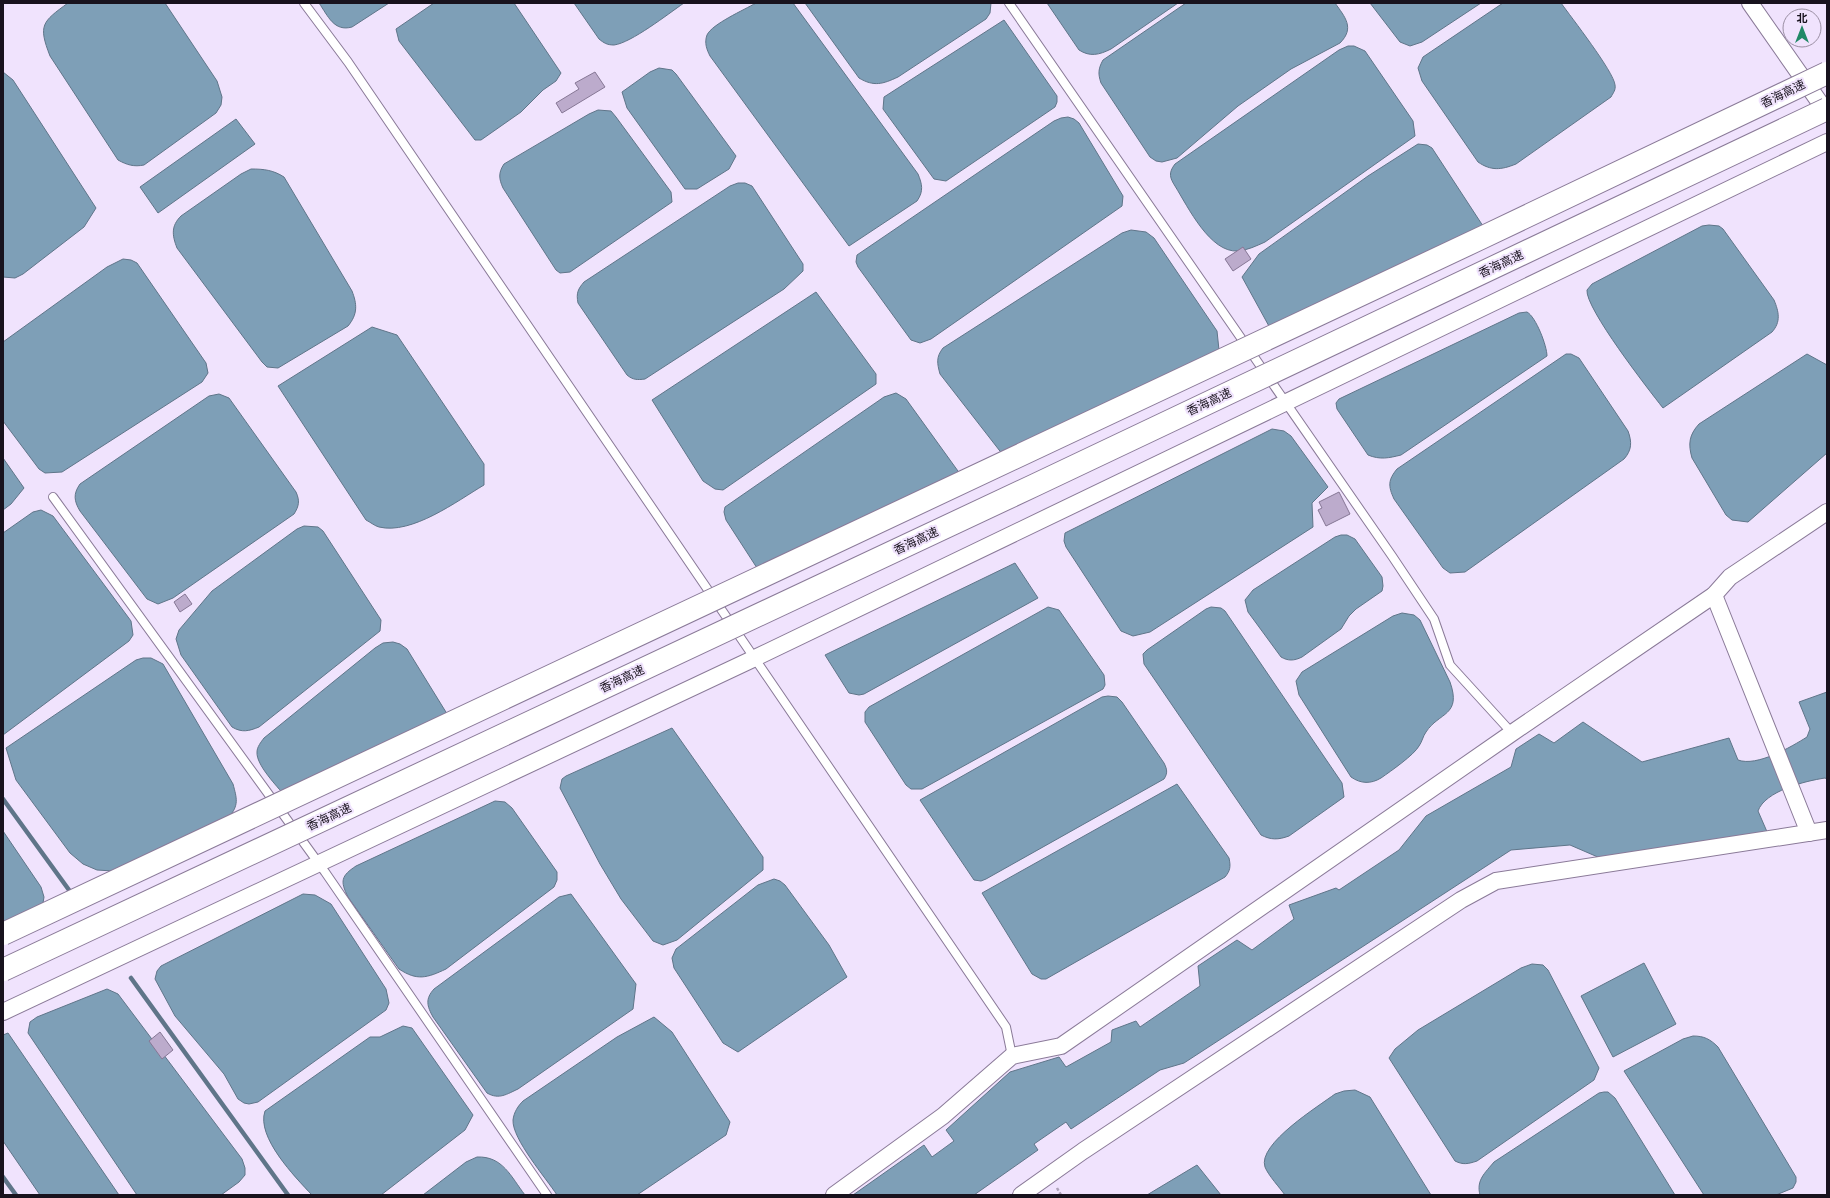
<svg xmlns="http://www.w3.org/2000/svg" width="1830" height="1198" viewBox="0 0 1830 1198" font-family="'Golos Text','Noto Sans SC',sans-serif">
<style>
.water{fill:#7e9fb7;stroke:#5f7589}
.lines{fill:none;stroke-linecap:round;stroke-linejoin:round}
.stream{stroke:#5f7589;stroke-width:4.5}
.building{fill:#bcabcc;stroke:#867795}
.service-casing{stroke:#8a7a98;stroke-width:10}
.minor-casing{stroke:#8a7a98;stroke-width:18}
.path{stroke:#ada2b8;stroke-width:2.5;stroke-dasharray:3 2;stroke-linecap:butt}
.service{stroke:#fff;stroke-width:8}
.minor{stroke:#fff;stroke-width:16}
.motorway-bridge-casing{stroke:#8a7a98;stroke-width:24;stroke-linecap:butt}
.motorway-bridge{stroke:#fff;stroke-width:22}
.labels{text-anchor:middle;stroke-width:4;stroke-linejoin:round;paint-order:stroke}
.street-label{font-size:12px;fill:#18121d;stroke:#f0e3fd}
</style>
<rect width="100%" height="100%" fill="#f0e3fd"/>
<!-- water -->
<g class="water">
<path d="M68,3H165L217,81L222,97L221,105L216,113L144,165C134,167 127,165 118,160L50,56C38,25 42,22 68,3Z"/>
<path d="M319,3H389L352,27C334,32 328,16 319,3Z"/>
<polygon points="434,3 514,3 561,73 556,81 543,90 521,112 481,140 475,140 399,41 396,29"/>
<path d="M574,3H684C668,14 631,43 614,45C607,45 604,43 599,39Z"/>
<path d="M756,3H793L918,174C922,184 924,191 917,201L849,246L710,56C707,50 704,43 707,35C712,24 744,10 756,3Z"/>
<path d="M805,3H991L990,13L986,19L898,77C883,84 874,87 859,78Z"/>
<path d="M1047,3H1178L1111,49C1099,55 1090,57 1079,50Z"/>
<path d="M1186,3H1335C1345,17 1355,28 1340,43L1291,69L1238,106L1177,158L1162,162L1156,161L1150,157L1101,83C1098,74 1098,69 1103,60Z"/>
<polygon points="1370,3 1481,3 1422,42 1410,46 1400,42"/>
<path d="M1503,3H1561C1571,17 1614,72 1615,85C1616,90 1613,93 1611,97L1516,164C1501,170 1491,171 1478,162L1422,81L1418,68L1423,57Z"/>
<polygon points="1004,20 1057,96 1057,102 1055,107 946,181 934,179 883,109 884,97"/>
<path d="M1348,46H1354L1365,51L1413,121L1415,136L1265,242C1256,246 1248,250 1238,251C1210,253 1188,207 1175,186C1170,178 1168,173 1175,164L1339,50Z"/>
<polygon points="659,68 672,70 676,74 736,156 729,169 697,189 685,189 627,108 622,92 650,72"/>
<polygon points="3,72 13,80 96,208 84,227 23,274 15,278 3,277"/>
<path d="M598,110L611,111L616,117L671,192L672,202L570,272L560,273L556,270L503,188C499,179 498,173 504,164L589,114Z"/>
<polygon points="1068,117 1074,119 1079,123 1123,196 1122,206 931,339 920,343 911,340 858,267 856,262 857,255 1054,121 1061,118"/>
<polygon points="236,119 255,144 158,213 140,187"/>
<polygon points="1418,144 1427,145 1432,148 1483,226 1270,328 1242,277 1259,254 1368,176"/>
<path d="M251,169C264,169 273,170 284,177L352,291C357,304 358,314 348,326L278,368L267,367L262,362L177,248C172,235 171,226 181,216L241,174Z"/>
<path d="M738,183H745L752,186L803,264V271L784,289L645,379C637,380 633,380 627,375L578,303C576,293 578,289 584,282L730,186Z"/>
<path d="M1709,225L1719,226L1723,229L1774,300C1779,312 1781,322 1772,332L1663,408C1648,389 1585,308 1587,290L1592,284L1702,226Z"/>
<path d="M1131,230L1146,232L1154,238L1217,331L1219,350L1003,455L940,374C937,363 936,357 943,348L1122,233Z"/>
<polygon points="123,259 131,260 137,263 206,363 208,373 202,382 62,472 45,473 39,469 3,421 3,342 107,267"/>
<polygon points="816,292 876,374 876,384 723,490 715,489 703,481 652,400"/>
<path d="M1527,312C1536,317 1547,346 1547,356L1401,455C1389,458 1380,460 1368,455L1337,409L1336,403L1339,399L1519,313Z"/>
<path d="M372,327L397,335L484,464V485C457,501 412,535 379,527C375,526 370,522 366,520L278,386Z"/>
<path d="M1566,354H1571L1579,358L1628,431C1632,442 1632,450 1624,459L1465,572L1450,573L1443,568L1394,499C1388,486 1388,480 1397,469Z"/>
<path d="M1807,354L1827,365V453L1748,522L1732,520L1726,515L1692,458C1688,444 1689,435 1699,424Z"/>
<polygon points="896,393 906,399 963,478 757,568 726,520 724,512 725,507 884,397"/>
<path d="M219,394L229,398L296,492C300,501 299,506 294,514L173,598L158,604L147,599L80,511C74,501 73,494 80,484L209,396Z"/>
<polygon points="1272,429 1284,431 1291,436 1328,487 1312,503 1313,527 1150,632 1133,636 1121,631 1066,547 1064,541 1065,533"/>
<polygon points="3,458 24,488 11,504 3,510"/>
<polygon points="41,510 53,516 131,621 133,635 129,641 3,735 3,533 33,512"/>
<path d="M304,526L318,527L323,531L381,620L380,631L259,727C249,731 242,733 232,727L181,655L176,639L179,630L212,591L297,529Z"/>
<path d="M1341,535H1347L1355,539L1382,577L1383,586L1382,591L1356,609L1349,616L1341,629L1302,657C1294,661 1288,661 1281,657L1248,612L1245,600L1253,590L1335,537Z"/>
<polygon points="1015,563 1038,598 864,694 859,695 849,693 825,655"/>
<polygon points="1048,607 1059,610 1104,675 1105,685 1103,689 922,789 911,789 906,785 865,722 865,712 869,707"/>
<path d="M1211,607L1221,608L1225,611L1342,783L1344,797L1289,836C1278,840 1271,840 1261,835L1144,664L1143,654L1147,650L1206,609Z"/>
<path d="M1402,613L1414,615L1420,620L1450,682C1462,716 1439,712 1426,732C1423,736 1422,742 1419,746C1414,755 1391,771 1381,778C1371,784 1361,784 1351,777L1299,695L1296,681L1302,672L1393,616Z"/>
<path d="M393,642L400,644L407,649L449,717L285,796C277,786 256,765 257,752C257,747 261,742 264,738L375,648L383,643Z"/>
<path d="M143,658H151L163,664L233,784C237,799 239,805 229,817L113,871L97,870L83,864L70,853L16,780L6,748L136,660Z"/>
<path d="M1827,692V779L1825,778C1805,781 1765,791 1758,811L1768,834L1614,864L1570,845L1511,850L1184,1063L1160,1070L1071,1129L1066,1122L1034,1144L1038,1150L974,1195H853L924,1145L932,1157L954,1141L946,1130L1010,1072L1059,1057L1066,1067L1111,1042L1112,1030L1136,1021L1140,1027L1200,986L1198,966L1237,940L1252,950L1294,919L1289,905L1336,888L1339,890L1399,850L1426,816L1511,767L1516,749L1539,734L1554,743L1583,722L1642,762L1729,738L1738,760C1757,767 1791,747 1807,737L1810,729L1799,702Z"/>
<path d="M1108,696L1117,697L1122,702L1164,763C1167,769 1168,773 1164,779L986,879L981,881L974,880L920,800L1102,697Z"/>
<polygon points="672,728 763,857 763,870 677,940 663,945 653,941 621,899 600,864 560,788 562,779 566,776"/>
<path d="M1177,784L1229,858C1231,867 1230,871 1225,877L1046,979H1041L1032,974L982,893Z"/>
<path d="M495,801L505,802L512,808L557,872V880L554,887L446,969C427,978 417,981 399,969L348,897C340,881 341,876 356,866Z"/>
<polygon points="3,831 41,887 44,897 42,909 3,926"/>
<polygon points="774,879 780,881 785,885 829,945 847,977 738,1052 723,1043 674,968 672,958 676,949 758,885"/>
<polygon points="303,894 315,895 331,904 386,989 389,1003 386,1010 258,1102 249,1104 244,1103 238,1099 224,1074 175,1016 155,979 157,971 161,966"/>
<path d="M571,894L636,984L633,1009L518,1089C507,1094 499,1100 487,1093L433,1017C427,1006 425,999 434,989L559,897Z"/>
<polygon points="1644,963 1676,1024 1613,1057 1581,996"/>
<path d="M1532,964L1543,965L1548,970L1599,1068L1594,1080L1477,1161C1468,1164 1463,1165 1455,1161L1389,1058L1395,1049L1418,1030L1521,968Z"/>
<polygon points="107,989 118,994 242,1159 245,1168 245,1175 239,1182 221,1195 137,1195 28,1033 30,1022 37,1017"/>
<path d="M654,1017L672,1032L730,1122L726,1135L637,1195H557C546,1178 512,1139 513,1120C514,1112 518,1106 523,1101L617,1037Z"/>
<path d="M403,1026L412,1028L473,1115L465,1130L381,1195H312C295,1177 256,1137 265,1111L370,1037H380Z"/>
<polygon points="8,1033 119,1195 40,1195 3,1141 3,1035"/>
<path d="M1693,1036C1704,1036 1710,1039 1718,1047L1796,1177V1182L1793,1188L1776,1195H1704L1624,1071L1683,1039Z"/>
<path d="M1355,1090L1370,1097L1431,1195H1285C1280,1188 1268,1175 1265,1167C1257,1144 1319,1106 1335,1094L1344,1091Z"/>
<path d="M1604,1092H1608L1615,1098L1675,1195H1480C1476,1180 1485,1173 1494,1162L1599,1093Z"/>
<path d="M477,1157C503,1156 511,1177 525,1195H423L466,1162Z"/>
<polygon points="1197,1165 1221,1195 1147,1195"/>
</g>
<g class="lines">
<!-- stream -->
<g class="stream">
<polyline points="3,799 69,890"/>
<polyline points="131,978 288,1195"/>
<polyline points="3,1177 16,1195"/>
</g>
</g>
<!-- building -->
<g class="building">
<polygon points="595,72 605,87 562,113 556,103 579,89 575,83"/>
<polygon points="1243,247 1251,259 1233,271 1225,259"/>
<polygon points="1339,492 1350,514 1326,526 1318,510 1322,508 1319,502"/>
<polygon points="185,594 192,604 180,612 174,602"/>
<polygon points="160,1032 173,1050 162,1059 149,1041"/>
</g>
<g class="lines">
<!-- service casing -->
<g class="service-casing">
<g id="service">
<polyline points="304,3 348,62 1006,1027 1012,1056"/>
<polyline points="1009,3 1392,556 1434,619 1450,665 1512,733"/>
<polyline points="53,497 325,872 547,1195"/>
</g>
</g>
<!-- minor casing -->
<g class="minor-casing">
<g id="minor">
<polyline points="1750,3 1827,113"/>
<polyline points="1714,595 1809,833"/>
<polyline points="3,1012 755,658 1827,142"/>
<polyline points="834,1195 943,1116 1012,1056 1061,1046 1512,733 1714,595 1730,577 1827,512"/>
<polyline points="1021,1195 1083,1151 1461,900 1496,881 1827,830"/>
</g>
</g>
<!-- path -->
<polyline class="path" points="1057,1188 1061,1195"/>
<!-- service -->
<use href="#service" class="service"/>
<!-- minor -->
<use href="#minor" class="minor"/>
<!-- motorway-bridge casing -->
<g class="motorway-bridge-casing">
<g id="motorway-bridge">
<polyline points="3,934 1479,239 1827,73"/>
<polyline points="3,970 1035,485 1827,109"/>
</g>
</g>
<!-- motorway-bridge -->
<use href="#motorway-bridge" class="motorway-bridge"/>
</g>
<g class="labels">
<!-- street labels -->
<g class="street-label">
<text transform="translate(1783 94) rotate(-26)" y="4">香海高速</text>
<text transform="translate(1501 264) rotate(-25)" y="4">香海高速</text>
<text transform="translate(1209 402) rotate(-25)" y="4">香海高速</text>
<text transform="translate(916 541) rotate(-25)" y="4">香海高速</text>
<text transform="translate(622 679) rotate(-25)" y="4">香海高速</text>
<text transform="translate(329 817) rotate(-25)" y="4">香海高速</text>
</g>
</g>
<!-- border -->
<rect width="1830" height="1198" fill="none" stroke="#18121d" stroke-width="8"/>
<!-- north arrow -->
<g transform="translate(1802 28)"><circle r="19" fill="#f0e3fd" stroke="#9a8fa3"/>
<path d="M0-3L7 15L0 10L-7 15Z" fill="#208966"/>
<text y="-6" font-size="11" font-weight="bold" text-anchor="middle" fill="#18121d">北</text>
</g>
</svg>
